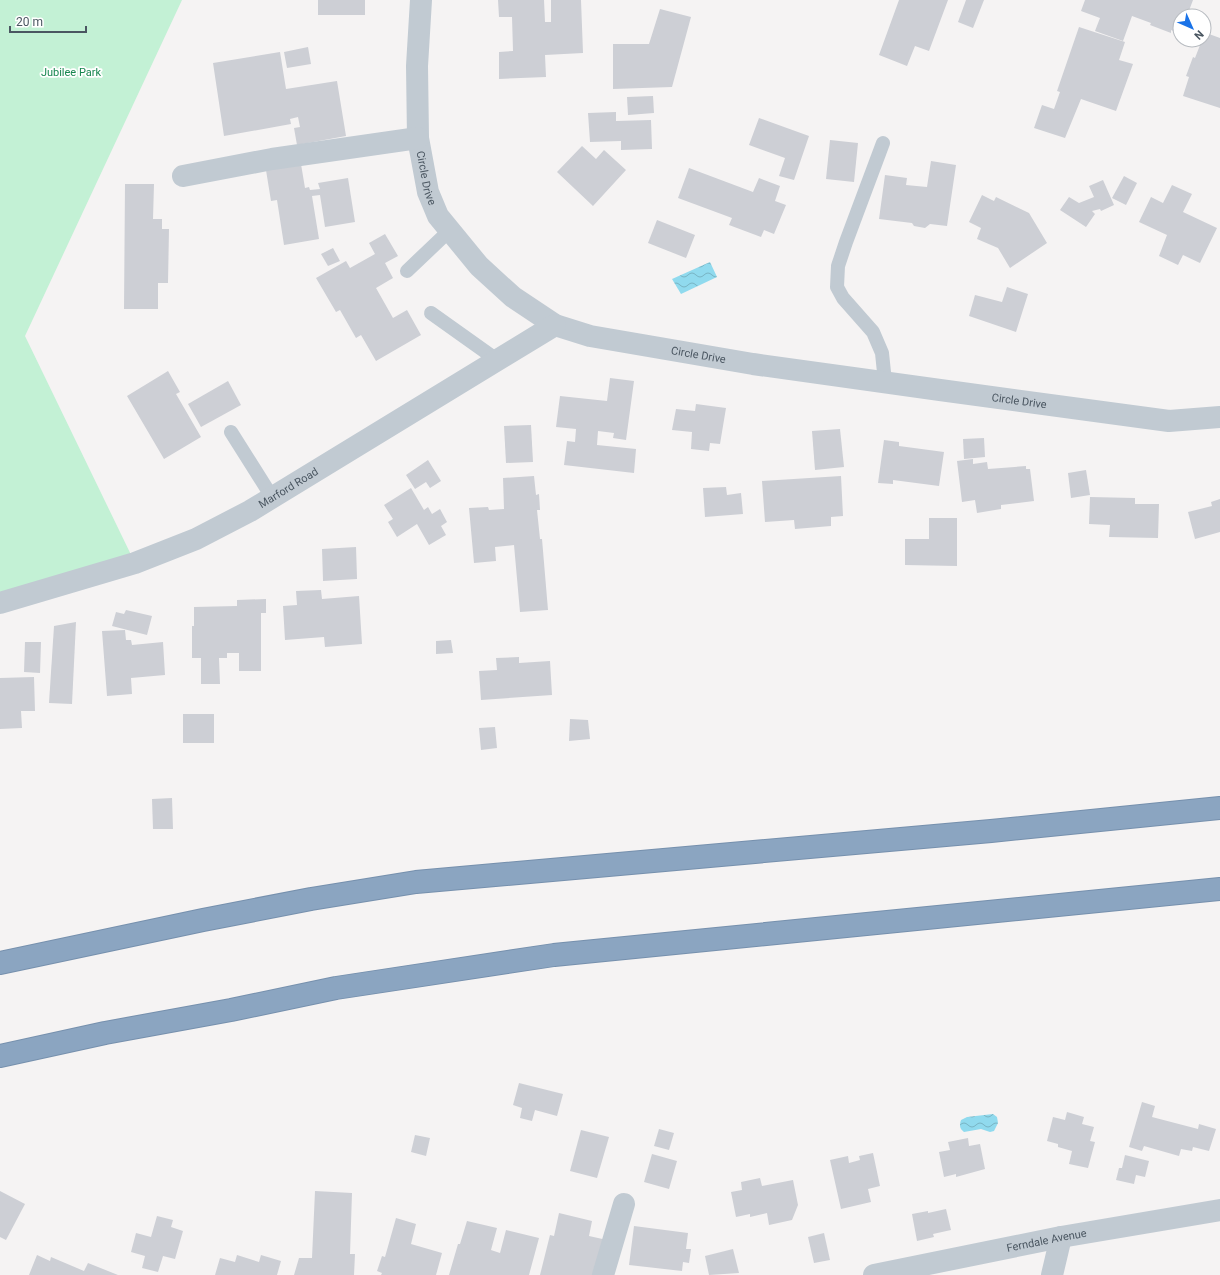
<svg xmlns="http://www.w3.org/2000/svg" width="1220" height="1275" viewBox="0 0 1220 1275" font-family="Roboto,sans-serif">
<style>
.green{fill:#c3f1d5}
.water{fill:url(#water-waves)}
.building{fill:#cdcfd5}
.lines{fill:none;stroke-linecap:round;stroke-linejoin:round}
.highway-casing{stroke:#7690ad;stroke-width:24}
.lane{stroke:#c1cad2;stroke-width:14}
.street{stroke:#c1cad2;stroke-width:22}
.highway{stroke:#8ba5c1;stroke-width:22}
.labels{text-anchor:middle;stroke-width:3.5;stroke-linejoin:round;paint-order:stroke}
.park-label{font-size:11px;fill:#17864f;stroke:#fff}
.street-label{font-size:11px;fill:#4a5661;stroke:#fff}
</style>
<defs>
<pattern id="water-waves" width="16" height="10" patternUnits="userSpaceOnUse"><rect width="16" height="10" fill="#90daee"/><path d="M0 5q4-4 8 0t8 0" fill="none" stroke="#78b4c4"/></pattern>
</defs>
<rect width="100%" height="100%" fill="#f5f3f3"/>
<!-- green -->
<polygon class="green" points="0,0 182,0 25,336 135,563 0,603"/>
<!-- water -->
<g class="water">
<polygon points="710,262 717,277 681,294 672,279"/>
<path d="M993,1114L997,1117L998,1123L994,1131L990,1132L981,1129L964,1132C960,1129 959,1126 961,1120L967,1117Z"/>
</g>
<!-- building -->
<g class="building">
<rect x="318" y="0" width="47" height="15"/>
<polygon points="498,0 544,0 545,22 551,22 551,0 581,0 583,53 545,55 546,77 499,79 499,52 513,51 512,17 499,17"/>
<polygon points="899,0 948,0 929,51 915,46 907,66 879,55"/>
<polygon points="966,0 984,0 973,28 958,22"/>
<polygon points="1085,0 1193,0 1187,16 1180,16 1180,34 1171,30 1171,33 1150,25 1151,23 1132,16 1123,41 1095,31 1100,18 1081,11"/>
<polygon points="660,9 691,17 672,87 613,89 613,44 649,44"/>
<polygon points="1079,27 1125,42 1119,60 1133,64 1116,111 1081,99 1065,138 1034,128 1042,105 1054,109 1060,92 1057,91"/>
<polygon points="1209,34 1220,38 1220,108 1183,96 1189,77 1186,76 1193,57 1195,58 1202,40 1204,40 1204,36 1208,37"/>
<polygon points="308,47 311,64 287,68 284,52"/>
<polygon points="280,52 286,89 337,81 346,136 297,145 294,128 300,127 298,117 290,119 291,124 224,136 213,63"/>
<polygon points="653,96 654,113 628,115 627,97"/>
<polygon points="616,112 616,121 651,120 652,149 621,150 621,141 590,142 588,113"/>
<polygon points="759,118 809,136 794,180 779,176 785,158 749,145"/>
<polygon points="830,140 858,143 854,182 826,179"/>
<polygon points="582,146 596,159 604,150 626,170 593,206 557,172"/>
<polygon points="300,158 305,188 309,187 310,190 320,189 318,183 348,178 355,222 325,227 320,195 312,196 319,239 284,245 277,200 271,201 265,164"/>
<polygon points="931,161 956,165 947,226 930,224 925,228 914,226 912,223 879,219 885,175 907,178 906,185 927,187"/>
<polygon points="689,168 753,192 759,178 780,186 775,201 786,205 774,234 764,230 761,237 729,225 732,218 678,198"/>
<polygon points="1124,176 1137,183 1126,205 1112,198"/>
<polygon points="1103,180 1114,205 1101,211 1100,209 1092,211 1095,214 1086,227 1060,210 1069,197 1079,203 1094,197 1089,186"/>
<polygon points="125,184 154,184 153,219 162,219 162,229 169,229 168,283 158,283 158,309 124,309"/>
<polygon points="1172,185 1192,194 1183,212 1217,228 1200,263 1183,255 1178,265 1159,256 1167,235 1139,222 1151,197 1163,203"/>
<polygon points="982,195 994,201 996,197 1029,213 1047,243 1010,268 998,248 977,239 981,228 969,222"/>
<polygon points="657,220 695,235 686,258 648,243"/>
<polygon points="385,234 398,256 385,263 393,278 376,288 393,318 407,310 421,335 376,361 361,335 356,338 340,310 336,312 316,278 346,261 350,268 375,254 369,243"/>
<polygon points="333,248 340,261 328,266 321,254"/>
<polygon points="1007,287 1028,294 1016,332 969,316 975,295 1002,302"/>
<polygon points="168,371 180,392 176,394 201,437 164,459 127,396"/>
<polygon points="610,378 634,381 626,440 613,438 614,433 598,431 597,445 636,449 634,473 564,465 567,441 575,442 576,429 556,427 560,396 607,401"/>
<polygon points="228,381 241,405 201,427 188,404"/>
<polygon points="696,404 726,408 720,444 710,443 709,451 691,449 692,432 672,430 676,409 695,411"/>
<polygon points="531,425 533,462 506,463 504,426"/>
<polygon points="840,429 844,467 815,470 812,431"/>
<polygon points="984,438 985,457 964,459 963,439"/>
<polygon points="884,440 899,442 899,446 944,452 939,486 893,480 893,484 878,483"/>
<polygon points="973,459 973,464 987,462 988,469 1026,466 1026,469 1030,469 1034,501 1001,505 1001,509 977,513 975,500 962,502 957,461"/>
<polygon points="428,460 441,481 430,488 426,482 415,489 406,475"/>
<polygon points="1086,470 1090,495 1071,498 1068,473"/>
<polygon points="534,476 536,495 539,494 540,510 537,510 540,539 542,539 548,610 520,612 514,545 495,547 496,561 474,563 469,508 488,507 489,510 504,509 503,478"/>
<polygon points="841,476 843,516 831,517 831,526 795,529 794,520 765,522 762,481"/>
<polygon points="726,487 727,495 741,493 743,514 705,517 703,488"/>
<polygon points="411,488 424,510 428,507 432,514 440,509 447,522 441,526 446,535 429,545 417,524 397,537 388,522 393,519 384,505"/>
<polygon points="1090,497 1135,498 1135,504 1159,504 1158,538 1109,537 1110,525 1089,524"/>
<polygon points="1220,499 1220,532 1195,539 1188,512 1212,506 1211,502"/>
<polygon points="929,518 957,518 957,566 905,565 905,539 929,539"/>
<polygon points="356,547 357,579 323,581 322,549"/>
<polygon points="321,590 322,599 359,596 362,644 325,647 324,637 285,640 283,606 297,605 296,591"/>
<polygon points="266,599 266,613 261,613 261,671 239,671 239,653 227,653 227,658 219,658 220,684 201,684 201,658 192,658 192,626 194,626 194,607 237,606 237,600"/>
<polygon points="126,610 152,616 147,635 112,626 116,612 124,614"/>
<polygon points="76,622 72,704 49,703 54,626"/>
<polygon points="125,630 126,640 131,640 132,645 163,642 165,675 131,678 132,694 107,696 102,631"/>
<polygon points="451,640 453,653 436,654 436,641"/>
<polygon points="25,642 41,642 40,673 24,672"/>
<polygon points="519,657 519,663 550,661 552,695 481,700 479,671 497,670 496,658"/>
<polygon points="34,677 35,711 21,711 22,728 0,729 0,678"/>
<rect x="183" y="714" width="31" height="29"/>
<polygon points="570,719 588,720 590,739 569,741"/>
<polygon points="495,727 497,748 481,750 479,728"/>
<polygon points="172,798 173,829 153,829 152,799"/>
<polygon points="519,1083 563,1094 557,1116 535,1110 532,1121 520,1118 522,1108 513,1105"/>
<polygon points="1142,1102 1155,1106 1152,1117 1198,1129 1199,1124 1216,1129 1209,1151 1193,1147 1192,1151 1181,1149 1179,1156 1144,1146 1142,1151 1129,1147"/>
<polygon points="1067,1112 1084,1117 1082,1124 1094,1127 1090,1141 1095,1142 1088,1168 1069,1164 1072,1151 1058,1147 1058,1144 1047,1141 1053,1117 1065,1120"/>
<polygon points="659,1129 674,1133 669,1150 654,1146"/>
<polygon points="581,1130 609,1137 597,1178 570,1171"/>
<polygon points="415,1135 430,1138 426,1156 411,1152"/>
<polygon points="968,1138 969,1146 980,1144 985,1169 956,1177 956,1174 944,1177 939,1152 950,1150 948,1142"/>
<polygon points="873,1153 880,1186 868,1189 871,1202 841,1209 830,1160 848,1156 849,1163 860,1160 859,1156"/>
<polygon points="652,1154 677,1161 669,1189 644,1182"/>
<polygon points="1125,1155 1149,1161 1145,1177 1136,1175 1134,1184 1116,1180 1119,1168 1122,1168"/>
<polygon points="760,1178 762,1186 793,1180 798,1205 792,1220 769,1225 767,1213 750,1217 750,1214 736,1217 731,1192 742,1190 741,1182"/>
<polygon points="0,1191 25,1204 6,1240 0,1237"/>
<polygon points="315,1191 352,1193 350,1254 355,1254 354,1275 294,1275 299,1258 312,1258"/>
<polygon points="946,1209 951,1230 933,1234 934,1237 917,1241 912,1214 928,1211 928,1213"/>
<polygon points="559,1213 592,1221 589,1236 607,1240 599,1275 540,1275 550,1235 554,1236"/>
<polygon points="157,1216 173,1220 171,1227 183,1231 175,1259 163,1256 158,1272 142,1268 145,1256 131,1252 136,1233 151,1237"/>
<polygon points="396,1218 416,1224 411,1244 442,1253 436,1275 381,1275 382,1273 377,1271 382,1256 385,1257"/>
<polygon points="467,1221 497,1228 491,1250 500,1253 506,1230 539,1238 529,1275 449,1275 458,1244 460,1244"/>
<polygon points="634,1226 688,1233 686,1249 691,1249 689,1263 683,1262 682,1271 629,1265"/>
<polygon points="824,1233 830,1260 814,1263 808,1237"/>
<polygon points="733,1249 739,1273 709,1275 705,1256"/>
<polygon points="37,1255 50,1261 51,1257 84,1271 88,1263 118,1275 29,1275"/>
<polygon points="237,1255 259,1262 261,1255 281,1261 277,1275 215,1275 220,1258 235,1262"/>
</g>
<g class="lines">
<!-- highway casing -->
<g class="highway-casing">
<g id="highway">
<polyline points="0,963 203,920 311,899 416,882 991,831 1220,808"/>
<polyline points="0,1056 105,1033 231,1010 336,988 554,955 1220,889"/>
</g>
</g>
<!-- lane -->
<g class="lane">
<polyline points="883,143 846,242 838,266 837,287 843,298 873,332 882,353 885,382"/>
<polyline points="407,271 449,231"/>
<polyline points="431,313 497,360"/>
<polyline points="231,432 272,497"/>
</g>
<!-- street -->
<g class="street">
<path id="s1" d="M421,0L417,66L418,138L428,192L438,216L479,266L513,297L555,325L590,336L753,364L940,390L1169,421L1220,417"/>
<polyline points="183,176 272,159 418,138"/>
<path id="s2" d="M0,603L135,563L196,539L250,511L555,325"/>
<polyline points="603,1275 624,1204"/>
<path id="s3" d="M874,1275L1061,1237L1220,1210"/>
<polyline points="1052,1275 1061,1237"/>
</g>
<!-- highway -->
<use href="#highway" class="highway"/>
</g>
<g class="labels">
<!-- park labels -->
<g class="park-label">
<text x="71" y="76">Jubilee Park</text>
</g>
<!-- street labels -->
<g class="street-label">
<text dy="4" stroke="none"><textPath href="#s1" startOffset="179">Circle Drive</textPath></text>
<text dy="4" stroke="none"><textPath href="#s1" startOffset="527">Circle Drive</textPath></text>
<text dy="4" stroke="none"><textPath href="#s1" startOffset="851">Circle Drive</textPath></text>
<text dy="4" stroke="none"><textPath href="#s2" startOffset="312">Marford Road</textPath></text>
<text dy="4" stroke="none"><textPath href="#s3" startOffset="176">Ferndale Avenue</textPath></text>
</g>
</g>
<!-- north arrow -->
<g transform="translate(1192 28) rotate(135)"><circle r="19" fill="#ffffff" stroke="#b7bbc0"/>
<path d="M0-3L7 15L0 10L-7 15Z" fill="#1a73e8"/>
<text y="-6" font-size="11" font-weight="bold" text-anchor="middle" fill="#4a5661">N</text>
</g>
<!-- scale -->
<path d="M10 26v6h76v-6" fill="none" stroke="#4a5661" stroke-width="2"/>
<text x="16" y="26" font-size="12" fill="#4a5661" stroke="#ffffff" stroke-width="3" paint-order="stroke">20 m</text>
</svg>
